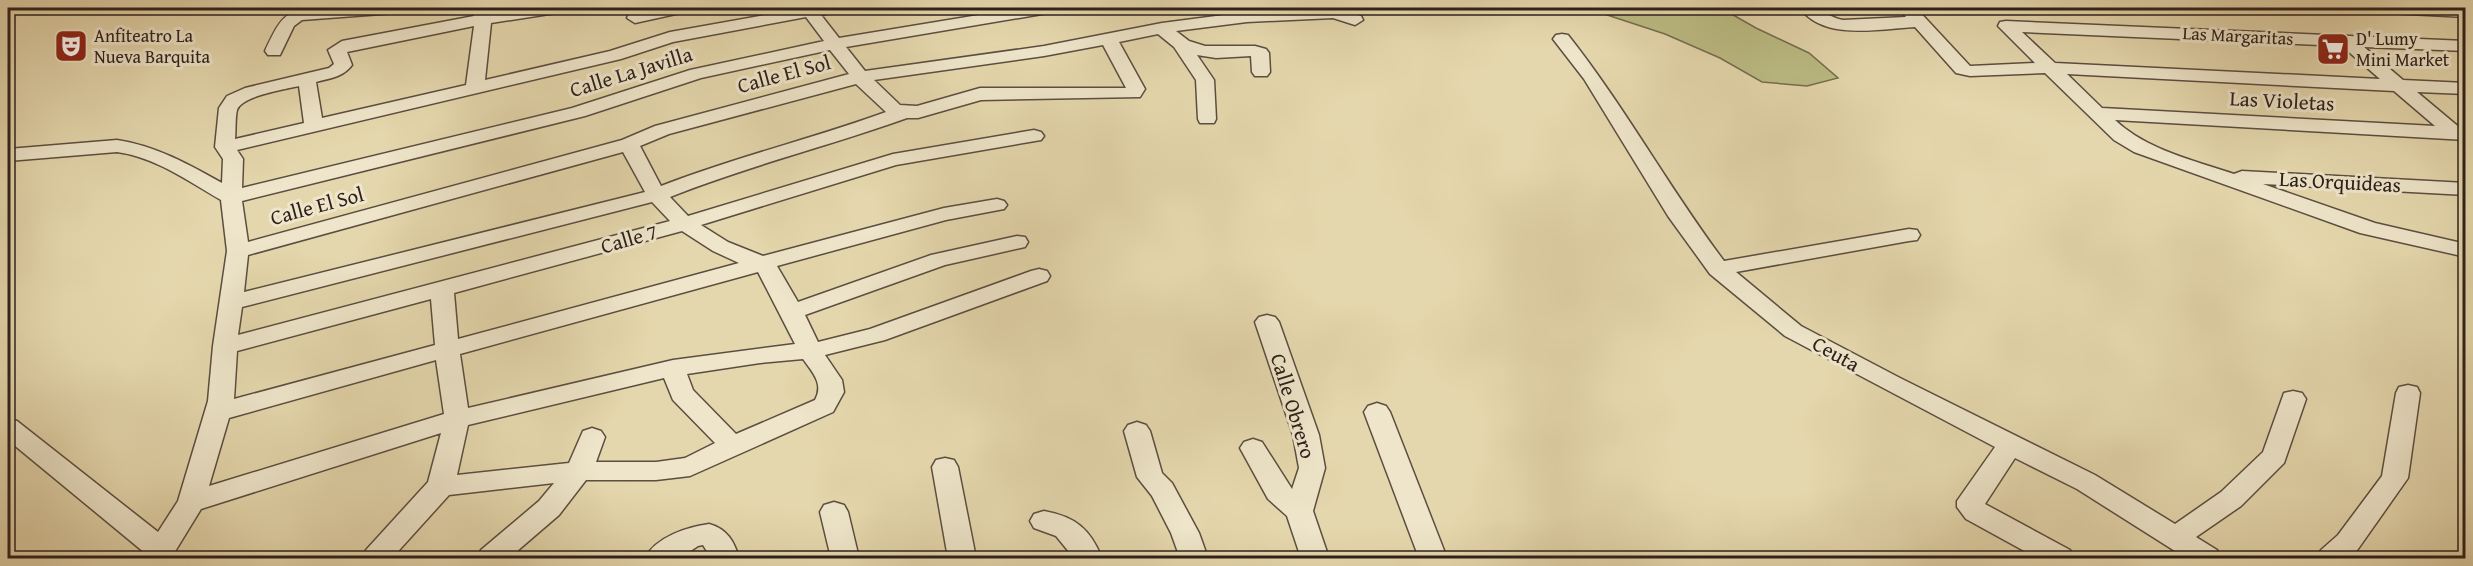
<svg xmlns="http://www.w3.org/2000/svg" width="2473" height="566" viewBox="0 0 2473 566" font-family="'Gentium Book Plus',serif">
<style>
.green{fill:#bcbc84;stroke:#746e50;stroke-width:1.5}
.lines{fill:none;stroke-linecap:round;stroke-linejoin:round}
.minor-casing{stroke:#5b4e40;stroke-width:3}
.minor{fill:#eee5ca;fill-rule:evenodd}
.labels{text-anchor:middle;stroke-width:6;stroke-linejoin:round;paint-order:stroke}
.far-poi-label{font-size:18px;fill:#2d201b;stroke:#eee5ca;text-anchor:start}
.far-street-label{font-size:18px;fill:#2d201b;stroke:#eee5ca}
.street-label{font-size:21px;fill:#2d201b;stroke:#eee5ca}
</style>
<rect width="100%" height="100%" fill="#e5d7ad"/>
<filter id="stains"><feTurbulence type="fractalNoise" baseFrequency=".00333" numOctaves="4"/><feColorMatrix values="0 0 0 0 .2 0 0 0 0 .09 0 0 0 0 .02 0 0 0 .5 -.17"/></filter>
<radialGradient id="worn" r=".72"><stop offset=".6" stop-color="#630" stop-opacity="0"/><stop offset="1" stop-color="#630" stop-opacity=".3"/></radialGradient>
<!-- green -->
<polygon class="green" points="1586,8 1721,8 1756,28 1809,53 1838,78 1807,86 1762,82 1720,58 1665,34"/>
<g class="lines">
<!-- minor casing -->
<g class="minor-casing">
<g id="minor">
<path d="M333,8H403L395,13L302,20L294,26L280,55H268L265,51C285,8 287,11 333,8Z"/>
<path d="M472,8H488L490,13L526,8H564L556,13L491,23L485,80L610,51L670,32L804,8H838L836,12L821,15L839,38L1021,8H1056L1048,13L846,47L865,71L1044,46L1162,23L1247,12L1335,8L1361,16L1363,20L1355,25L1333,18L1247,22L1176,31L1189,41L1205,46H1255L1266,49L1269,53L1270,72L1267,76H1255L1252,72L1251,56L1216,58L1197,55L1214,80L1216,119L1214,123H1200L1198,119L1196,80L1174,47L1158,34L1119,42L1145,89L1140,97L981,100L918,118H907C829,146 747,166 670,197L688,216L893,154L1034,130L1041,132L1044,136L1041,140L896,165L701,225L728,242L763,256L944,208L997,199L1004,201L1007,205L1004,209L946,220L777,266L798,302L931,255L1017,236L1025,237L1028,242L1025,247L945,265L805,315L818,342L870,329L1031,271L1039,269L1047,271L1050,276L1047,281L885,340L825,355L842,380L844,392L833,412L690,476L656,480H586L559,515L509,558H477L481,550L539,501L554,483L449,495L392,558H362L366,550L428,482L441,433L201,509L171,558H143L145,553L8,440V418L17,421L158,532L178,501L208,401L213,346L227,251L221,200C188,181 155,157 117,152L8,161V149L117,140C156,146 188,164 222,183L223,159L215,147L219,108L227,96L245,88L329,68L334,64L328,50L342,41L474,16ZM806,17L824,41L690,70L572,108L242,188L243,159L237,150L621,59L673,42ZM474,26L466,85L322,118L316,82C331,78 343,77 352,65L347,52ZM1103,45L1126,88H980L917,106L900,105L874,80L1044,56ZM830,50L849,74L655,126L622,140L248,242L242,201L585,116L701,78ZM856,84L886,112C812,139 735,157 661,186L640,146L669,134ZM299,86L304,123L235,139C236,130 235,118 237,110C241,96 286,89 299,86ZM623,152L645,192L244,292L248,255ZM652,202L670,221L238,335L242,307ZM682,231L713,251L739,263L458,339L454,293ZM758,272L795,344L673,360L468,408L460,354ZM431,299L435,345L234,399L237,351ZM803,359C813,373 824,384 815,400L736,434L693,390L687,374L760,363ZM436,360L444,414L209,486L229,418ZM664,378L673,400L715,443L685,458L656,462H596L605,437L601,431L592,428L583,431L569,463L457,475L468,425Z"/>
<polygon points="659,8 687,8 685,12 635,23 627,18 629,14"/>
<path d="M1800,8C1822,6 1824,16 1843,20L1906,17L1899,8H1916L1970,66L2035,63L1998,26L2000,22L2006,21L2466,41V51L2364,47L2403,80L2466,83V94L2417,92L2460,128H2466V140L2115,120C2147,150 2193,160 2234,174L2242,171L2466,183V195L2263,184L2375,223L2466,244V257L2360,233L2134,152L2114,140L2045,73L1970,76L1956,73L1915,27C1879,29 1824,41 1800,8ZM2022,32L2342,46L2380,79L2055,63ZM2067,74L2394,91L2435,126L2102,108Z"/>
<polygon points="2381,8 2466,8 2466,17 2389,13"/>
<path d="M1562,34L1568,35C1625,107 1669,188 1724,261L1909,229L1917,230L1920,235L1917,240L1909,241L1736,272L1801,326L1900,378L2095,475L2175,524L2221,492L2263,452L2284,393L2293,391L2302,393L2306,399L2284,463L2241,506L2196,537L2217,550L2221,558H2186L2077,489L2015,458L1985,504L2070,550L2074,558H2037L1966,519L1957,507V501L1995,447L1785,336L1710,274L1668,216L1584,79L1553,39L1556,35Z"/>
<polygon points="1267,315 1275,317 1279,322 1319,435 1325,468 1313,511 1329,558 1301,558 1287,516 1268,499 1240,448 1244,442 1253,439 1262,442 1292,489 1299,468 1293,435 1255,322 1259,317"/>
<polygon points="2408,385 2417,387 2420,393 2408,478 2358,549 2349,558 2317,558 2321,550 2338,535 2382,476 2396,393 2399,387"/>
<polygon points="1377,403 1386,406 1390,412 1447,558 1419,558 1364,412 1368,406"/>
<polygon points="1137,422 1146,425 1150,431 1162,473 1172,483 1199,533 1208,558 1180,558 1171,533 1152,496 1137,477 1124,431 1128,425"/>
<polygon points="945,458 954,460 958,467 976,558 948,558 932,467 936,460"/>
<polygon points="834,502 844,505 848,512 859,558 831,558 820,512 824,505"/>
<path d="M1044,511C1076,517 1090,529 1102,558H1074L1056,536L1034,528L1030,521L1034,514Z"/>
<path d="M709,524C727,529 734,541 739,558H711L703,545L698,546L680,558H645C656,537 687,527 709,524Z"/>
</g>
</g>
<!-- minor -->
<use href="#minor" class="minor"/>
</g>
<!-- icons -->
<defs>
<g id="theatre-square" transform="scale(1.725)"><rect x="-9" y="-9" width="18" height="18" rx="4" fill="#8f2418" stroke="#eee5ca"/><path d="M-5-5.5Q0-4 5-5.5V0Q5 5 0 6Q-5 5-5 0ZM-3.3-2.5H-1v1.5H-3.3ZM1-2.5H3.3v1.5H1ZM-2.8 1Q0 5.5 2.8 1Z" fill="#fff"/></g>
<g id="supermarket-square" transform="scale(1.725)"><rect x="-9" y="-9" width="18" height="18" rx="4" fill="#8f2418" stroke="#eee5ca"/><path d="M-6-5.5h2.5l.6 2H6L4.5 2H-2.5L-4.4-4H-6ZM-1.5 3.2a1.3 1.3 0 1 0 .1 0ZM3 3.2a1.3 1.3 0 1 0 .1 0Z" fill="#fff"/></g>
</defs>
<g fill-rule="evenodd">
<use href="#theatre-square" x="71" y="46"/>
<use href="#supermarket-square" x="2333" y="49"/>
</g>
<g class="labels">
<!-- far-poi labels -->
<g class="far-poi-label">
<text x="94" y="42">Anfiteatro La<tspan x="94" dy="21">Nueva Barquita</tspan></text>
<text x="2356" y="45">D' Lumy<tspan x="2356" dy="21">Mini Market</tspan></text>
</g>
<!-- far-street labels -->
<g class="far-street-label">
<text transform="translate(2238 36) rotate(3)" y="6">Las Margaritas</text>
</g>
<!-- street labels -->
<g class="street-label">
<text transform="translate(631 72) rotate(-17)" y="7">Calle La Javilla</text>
<text transform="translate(784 74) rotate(-15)" y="7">Calle El Sol</text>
<text transform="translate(2282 101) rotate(3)" y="7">Las Violetas</text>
<text transform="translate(2340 182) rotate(3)" y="7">Las Orquideas</text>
<text transform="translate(317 206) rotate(-15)" y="7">Calle El Sol</text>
<text transform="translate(629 239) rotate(-16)" y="7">Calle 7</text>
<text transform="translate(1836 354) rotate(29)" y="7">Ceuta</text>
<text transform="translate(1293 406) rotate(73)" y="7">Calle Obrero</text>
</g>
</g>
<!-- margin -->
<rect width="2473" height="566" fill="none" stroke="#e5d7ad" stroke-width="30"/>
<rect x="9" y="9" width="2455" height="548" fill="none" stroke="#2d201b" stroke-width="3"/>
<rect x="15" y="15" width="2443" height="536" fill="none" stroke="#2d201b" stroke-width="1.5"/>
<rect width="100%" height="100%" filter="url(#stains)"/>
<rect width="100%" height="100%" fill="url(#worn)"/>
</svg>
